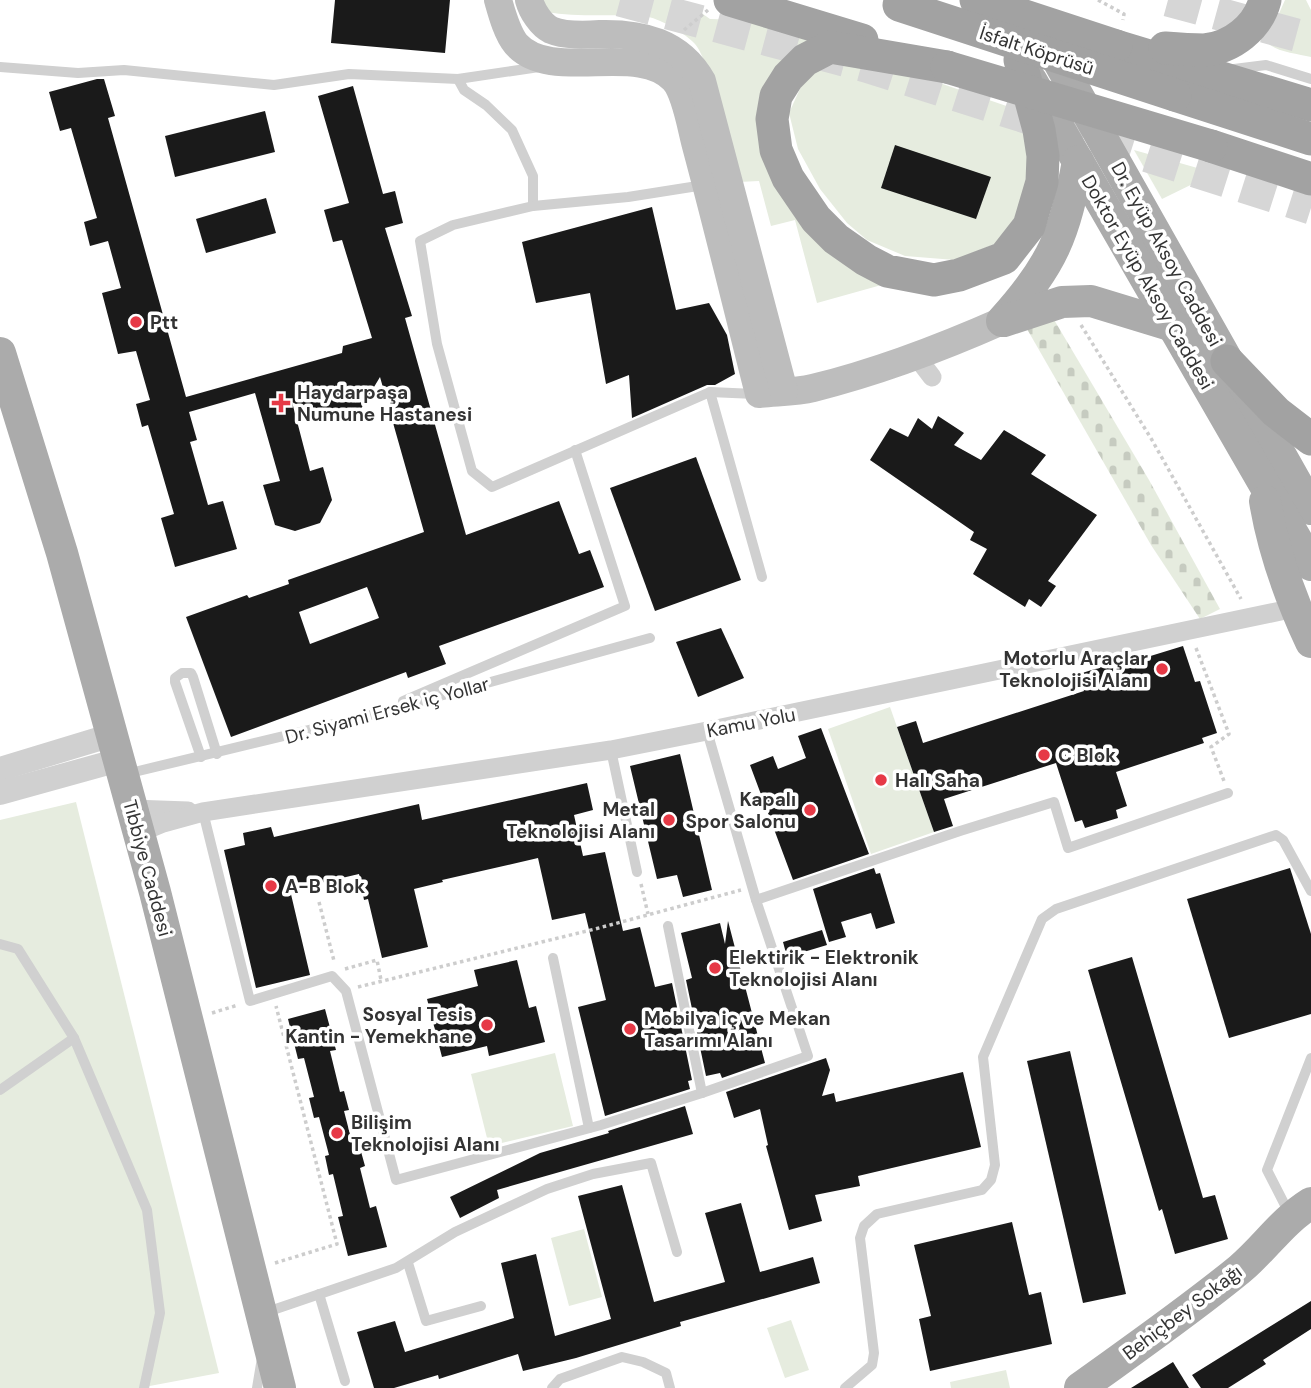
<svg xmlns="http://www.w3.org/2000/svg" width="1311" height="1388" viewBox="0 0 1311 1388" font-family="'DM Sans',sans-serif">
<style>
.green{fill:#e6ecdf}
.cemetery{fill:url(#cemetery-stones)}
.building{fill:#1a1a1a;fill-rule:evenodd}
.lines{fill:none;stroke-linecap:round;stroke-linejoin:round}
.trunk-tunnel{stroke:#d6d6d6;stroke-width:33;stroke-dasharray:33 17;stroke-linecap:butt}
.path{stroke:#cdcdcd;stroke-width:3.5;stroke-dasharray:3.5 3.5;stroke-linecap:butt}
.service{stroke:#d0d0d0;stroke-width:10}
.minor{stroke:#d0d0d0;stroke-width:19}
.tertiary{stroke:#d0d0d0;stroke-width:24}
.secondary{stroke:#bdbdbd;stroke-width:28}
.primary{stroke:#ababab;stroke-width:32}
.trunk{stroke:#a2a2a2;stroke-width:33}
.trunk-bridge{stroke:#a2a2a2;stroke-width:33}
.poi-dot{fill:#e63946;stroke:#fff;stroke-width:2.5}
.labels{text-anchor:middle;stroke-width:7;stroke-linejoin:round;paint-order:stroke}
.street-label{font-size:19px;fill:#333;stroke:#fff}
.poi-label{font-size:19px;font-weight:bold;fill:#333;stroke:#fff;text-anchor:start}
</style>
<defs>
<pattern id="cemetery-stones" width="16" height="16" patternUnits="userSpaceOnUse" patternTransform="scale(1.75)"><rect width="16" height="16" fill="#e6ecdf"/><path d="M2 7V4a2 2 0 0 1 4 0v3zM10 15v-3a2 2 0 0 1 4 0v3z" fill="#c6cbc0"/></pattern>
</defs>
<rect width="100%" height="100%" fill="#fff"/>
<!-- green -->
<g class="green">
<path d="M537,0H683L710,19L774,21L827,31L761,122L885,284L817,303L795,220L771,226L759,181L739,182C731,153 711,63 695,44C686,34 661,19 648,17C615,13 580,18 546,12Z"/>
<path d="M1285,0H1306L1311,10V57C1296,53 1273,52 1264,39L1277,18Z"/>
<polygon points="824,63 902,70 1018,110 1032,145 1024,204 997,243 955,260 905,256 867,240 847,223 820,189 798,149 789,113 803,82"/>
<polygon points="1134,150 1215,173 1162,199"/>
<polygon points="890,707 934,832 871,854 828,729"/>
<polygon points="76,802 219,1373 139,1388 0,1388 0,820"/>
<polygon points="555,1053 573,1126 489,1146 471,1074"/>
<polygon points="584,1229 602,1297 569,1306 551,1238"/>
<polygon points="791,1320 809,1370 785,1378 767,1328"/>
<polygon points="1006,1370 1010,1388 951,1388 950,1382"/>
</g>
<!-- cemetery -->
<polygon class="cemetery" points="1053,318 1149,480 1220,609 1200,619 1151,545 1027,329"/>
<!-- building -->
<g class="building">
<polygon points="335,0 450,0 445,53 331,43"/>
<path d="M97,79H104L115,116L108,118L186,397L342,353L343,346L372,338L342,240L333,242L324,210L349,203L318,96L353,86L383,194L395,191L403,223L385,228L412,316L405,318L466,535L559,501L579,554L590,550L604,587L439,646L446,664L408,678L406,672L231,737L186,617L247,595L249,598L289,584L288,580L424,532L380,377L356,417L335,424L292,402L310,471L323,467L332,500L320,523L295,531L275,525L263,485L280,481L255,393L189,412L197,440L190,442L208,505L223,501L237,549L175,567L161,518L174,514L148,425L142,427L136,404L150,400L136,351L118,354L102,293L121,288L108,241L90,246L84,222L97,218L71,128L60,131L49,92ZM367,587L379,618L310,644L299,612Z"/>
<polygon points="265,111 275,152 175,177 165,136"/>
<polygon points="895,145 991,177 976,219 881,188"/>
<polygon points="266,198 276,233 206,253 196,219"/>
<polygon points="652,207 676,310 709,303 727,335 735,374 715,385 707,385 632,418 629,375 606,384 590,293 536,303 522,242"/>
<polygon points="938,416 964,433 954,445 981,460 1004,430 1046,455 1031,474 1097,515 1048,581 1056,586 1041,607 1029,599 1025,607 973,574 987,549 970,540 974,532 870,460 890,428 908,437 918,418 932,429"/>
<polygon points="696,457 741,580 655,611 610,488"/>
<polygon points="721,628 744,678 698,697 676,642"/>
<polygon points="1183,646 1195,682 1200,681 1217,733 1202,738 1204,743 1116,772 1127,806 1116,810 1118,818 1085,828 1082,820 1075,822 1056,763 944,799 953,826 934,832 897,727 916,721 923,743 1084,691 1079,674 1130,658 1131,662"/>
<polygon points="821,728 869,854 793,880 750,765 773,756 778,769 806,758 798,736"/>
<polygon points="680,754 712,890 683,897 677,875 657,879 630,766"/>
<polygon points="587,783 593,810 574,815 583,856 605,852 623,931 640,927 655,987 672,983 692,1080 688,1081 690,1089 605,1116 578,1007 606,1000 585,913 552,920 538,858 442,880 443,882 414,889 428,947 382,958 368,899 364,900 359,874 290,890 310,975 256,988 224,850 245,845 243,833 271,827 274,837 419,804 422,820"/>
<polygon points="874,868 876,874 880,873 895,923 876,929 871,913 841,922 846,937 829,942 813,889"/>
<polygon points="1290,868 1311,934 1311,1014 1229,1038 1187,899"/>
<polygon points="728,921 765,1063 722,1078 720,1073 706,1076 686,980 692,978 681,933 720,923 725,944"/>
<polygon points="822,930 827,945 787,957 783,942"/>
<polygon points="1132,957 1203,1198 1215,1195 1228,1239 1175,1254 1162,1209 1159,1211 1088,970"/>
<polygon points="517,960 529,1008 536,1006 545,1042 489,1056 487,1046 442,1057 427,999 478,986 474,970"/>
<polygon points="325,1009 336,1050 330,1051 340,1092 344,1091 349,1110 344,1111 354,1150 360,1148 365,1166 360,1168 370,1208 376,1206 387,1247 348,1256 338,1217 343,1216 333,1174 329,1175 325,1156 329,1155 319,1117 314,1118 309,1098 314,1097 304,1058 298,1059 288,1019"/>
<polygon points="1070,1051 1126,1294 1083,1303 1027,1061"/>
<polygon points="826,1058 830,1070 822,1096 834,1093 836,1102 963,1072 981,1147 858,1176 860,1186 815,1195 822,1221 789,1230 766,1146 768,1145 760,1109 734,1118 726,1092"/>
<polygon points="685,1106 693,1134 497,1190 499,1198 460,1218 450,1197 540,1153 609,1133 608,1131"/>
<polygon points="622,1185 654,1302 725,1282 705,1213 741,1203 760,1272 813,1257 820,1283 680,1322 681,1326 576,1358 523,1371 518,1354 439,1379 438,1375 394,1388 374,1388 357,1332 395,1321 405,1352 514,1318 501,1263 536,1254 555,1336 611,1319 578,1196"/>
<polygon points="1012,1222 1029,1295 1041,1292 1052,1344 930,1371 919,1319 931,1316 914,1245"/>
<polygon points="1311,1301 1311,1329 1263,1360 1266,1364 1228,1388 1201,1388 1192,1375"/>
<polygon points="1173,1362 1189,1388 1131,1388"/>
</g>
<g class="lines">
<!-- trunk-tunnel -->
<g class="trunk-tunnel">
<polyline points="620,0 866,66 1311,208"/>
<polyline points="1168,0 1311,39"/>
</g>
<!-- path -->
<g class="path">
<polyline points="1098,0 1124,14 1123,20"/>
<polyline points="684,30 708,10"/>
<polyline points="1081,325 1152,440 1241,599"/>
<polyline points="1196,648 1229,734 1211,747 1224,781"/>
<polyline points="641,884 648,914"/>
<polyline points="319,902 334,961"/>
<polyline points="345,969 377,960 381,980"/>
<polyline points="358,987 595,929 741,890"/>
<polyline points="212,1013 238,1005"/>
<polyline points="275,1263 337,1244 276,1006"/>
</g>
<!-- service -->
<g class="service">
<polyline points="0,67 78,73 124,70 274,85 349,74 458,79 539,67"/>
<polyline points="1234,69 1266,65 1311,79"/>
<polyline points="458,79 464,90 486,105 512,130 533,176 533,206"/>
<polyline points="704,185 628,197 533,206 453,225 420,241 437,344 472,471 492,487 710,392 755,394"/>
<polyline points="710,392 762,577"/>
<polyline points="403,701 625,606 575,450"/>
<polyline points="611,750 637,872"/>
<polyline points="201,757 175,682 175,678 182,673 191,673 193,677 217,754"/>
<polyline points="126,774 367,716 650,638"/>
<polyline points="203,812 250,1001 332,976 346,991 396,1180 601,1125 702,1093 808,1056 756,900 707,731"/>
<polyline points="756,900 960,831 1054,802 1068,848 1228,793"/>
<polyline points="668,926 702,1093"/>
<polyline points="0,944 18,949 74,1038 147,1210 160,1313 144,1388"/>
<polyline points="553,958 589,1128"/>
<polyline points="0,1090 74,1038"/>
<polyline points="1290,1215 1267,1170 1311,1058"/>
<polyline points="408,1263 426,1321 481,1306"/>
<polyline points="319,1294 345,1381"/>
<polyline points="264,1313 396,1268 455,1232 547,1189 593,1174 651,1163 677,1252"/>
<polyline points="257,1388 262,1358"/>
<polyline points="552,1388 560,1379 622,1357 643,1362 666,1373 670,1388"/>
<polyline points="845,1388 872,1365 874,1353 860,1238 864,1226 877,1214 982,1190 991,1180 995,1165 983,1057 1042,919 1056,909 1276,835 1283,840 1311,891"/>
</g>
<!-- minor -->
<g class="minor">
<polyline points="916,356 932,377"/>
<polyline points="132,809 188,811"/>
<polyline points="139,833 163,823 203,812 611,750 707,731 1295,608"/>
</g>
<!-- tertiary -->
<g class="tertiary">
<polyline points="0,769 112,735"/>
<polyline points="0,793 119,760"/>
</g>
<!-- secondary -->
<g class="secondary">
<path d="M498,0C502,14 507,33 516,44C552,84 639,41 674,80C686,93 691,128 696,146C718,228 738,311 759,394C777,392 796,392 813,388C878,372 941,348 1002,321"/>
<path d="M529,0C532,11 541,25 551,30C565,36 585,35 600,34C642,33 680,42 702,81L784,391"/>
</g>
<!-- primary -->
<g class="primary">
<polyline points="1047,41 1311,509"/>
<polyline points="1031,80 1311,565"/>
<path d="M1002,321C1053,265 1065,234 1078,161"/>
<polyline points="1004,321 1062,302 1091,301 1173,326"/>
<polyline points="0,353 62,553 155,892 280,1388"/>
<path d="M1265,501C1273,550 1290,597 1311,642"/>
<path d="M1080,1388C1134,1349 1189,1311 1240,1269C1266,1247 1281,1222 1311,1203"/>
</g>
<!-- trunk -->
<g class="trunk">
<polyline points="730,0 862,40"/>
<polyline points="1116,46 1311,105"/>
<path d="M1165,48C1177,49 1191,50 1204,50C1232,48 1258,27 1265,0"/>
<polyline points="947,67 830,47 805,60 788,77 776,96 772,119 776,150 788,178 816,219 836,239 866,260 887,271 934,280 959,275 1004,258 1029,226 1042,182 1043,156 1039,130 1020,60"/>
<polyline points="1175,95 1311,139"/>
<polyline points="1211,146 1311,179"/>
<polyline points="1227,361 1276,412 1311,439"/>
</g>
<!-- trunk-bridge -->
<g class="trunk-bridge">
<polyline points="976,0 1116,46"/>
<polyline points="899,5 1175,95"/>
<polyline points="947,67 1211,146"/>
</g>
</g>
<!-- markers -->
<g class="poi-dot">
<circle cx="136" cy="322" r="7"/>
<path d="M277.5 392.5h7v7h7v7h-7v7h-7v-7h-7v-7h7z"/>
<circle cx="1162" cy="669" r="7"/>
<circle cx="1044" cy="755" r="7"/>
<circle cx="881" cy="780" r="7"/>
<circle cx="810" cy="810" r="7"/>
<circle cx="669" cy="820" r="7"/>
<circle cx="271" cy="886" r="7"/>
<circle cx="715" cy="968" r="7"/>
<circle cx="487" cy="1025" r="7"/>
<circle cx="630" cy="1029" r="7"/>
<circle cx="337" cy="1133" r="7"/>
</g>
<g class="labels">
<!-- street labels -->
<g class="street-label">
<text transform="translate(1037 50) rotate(18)" y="7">İsfalt Köprüsü</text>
<text transform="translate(1167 254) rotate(61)" y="7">Dr. Eyüp Aksoy Caddesi</text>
<text transform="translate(1148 282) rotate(60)" y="7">Doktor Eyüp Aksoy Caddesi</text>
<text transform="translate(387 710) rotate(-15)" y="7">Dr. Siyami Ersek iç Yollar</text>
<text transform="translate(751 722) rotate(-11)" y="7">Kamu Yolu</text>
<text transform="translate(148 868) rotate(75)" y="7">Tıbbiye Caddesi</text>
<text transform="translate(1182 1312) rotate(-37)" y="7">Behiçbey Sokağı</text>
</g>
<!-- poi labels -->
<g class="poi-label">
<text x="150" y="329">Ptt</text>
<text x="297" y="399">Haydarpaşa<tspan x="297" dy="22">Numune Hastanesi</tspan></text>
<text x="1148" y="665" text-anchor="end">Motorlu Araçlar<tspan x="1148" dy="22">Teknolojisi Alanı</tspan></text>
<text x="1058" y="762">C Blok</text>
<text x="895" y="787">Halı Saha</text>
<text x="796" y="806" text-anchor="end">Kapalı<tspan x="796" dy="22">Spor Salonu</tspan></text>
<text x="655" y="816" text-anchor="end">Metal<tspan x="655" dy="22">Teknolojisi Alanı</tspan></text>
<text x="285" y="893">A-B Blok</text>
<text x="729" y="964">Elektirik - Elektronik<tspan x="729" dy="22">Teknolojisi Alanı</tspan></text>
<text x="473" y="1021" text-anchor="end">Sosyal Tesis<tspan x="473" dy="22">Kantin - Yemekhane</tspan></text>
<text x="644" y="1025">Mobilya iç ve Mekan<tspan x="644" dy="22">Tasarımı Alanı</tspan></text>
<text x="351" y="1129">Bilişim<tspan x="351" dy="22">Teknolojisi Alanı</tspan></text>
</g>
</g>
</svg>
